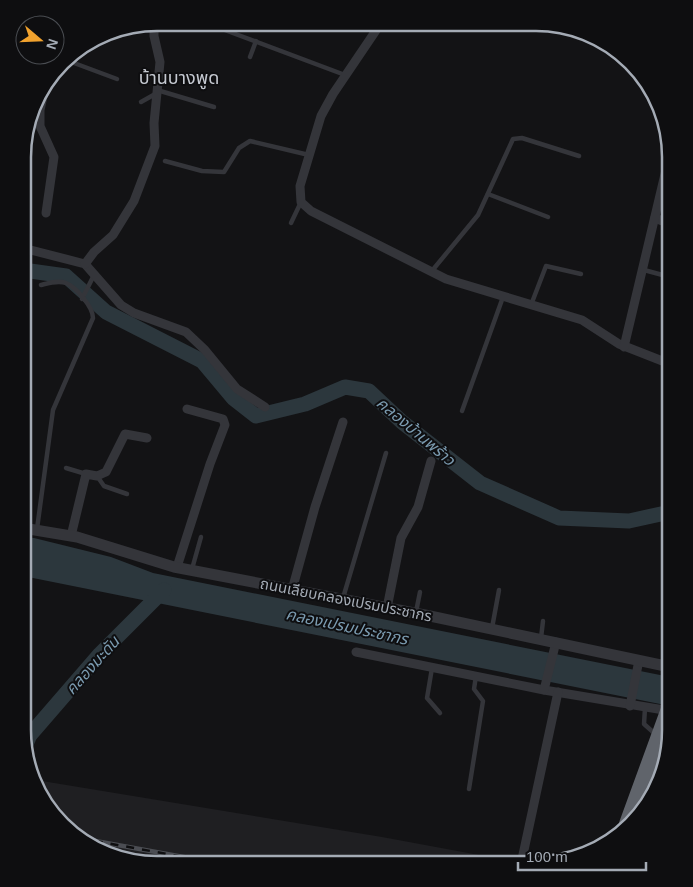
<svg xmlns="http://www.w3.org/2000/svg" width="693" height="887" viewBox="0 0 693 887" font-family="Helvetica,'Noto Sans Thai',sans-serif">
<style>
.built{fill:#1f1f22}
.water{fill:#2c373d}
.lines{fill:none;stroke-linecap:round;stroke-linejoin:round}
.river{stroke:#2c373d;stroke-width:15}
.service{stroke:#34353a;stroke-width:4.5}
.minor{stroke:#34353a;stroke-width:9}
.tertiary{stroke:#34353a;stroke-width:11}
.rail-casing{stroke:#4b4d53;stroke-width:4.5}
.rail{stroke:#0e0e10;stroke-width:2.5;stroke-dasharray:8;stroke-linecap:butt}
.motorway-bridge{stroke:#60646b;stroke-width:16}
.labels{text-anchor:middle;stroke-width:4;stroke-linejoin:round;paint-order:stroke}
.street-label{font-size:15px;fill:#a4abb5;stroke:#0e0e10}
.water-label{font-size:16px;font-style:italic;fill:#7b9bb0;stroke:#0e0e10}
.quarter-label{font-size:18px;fill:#c5c9d1;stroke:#0e0e10}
.rim{fill:none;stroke:#a4abb5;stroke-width:2.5}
</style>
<rect width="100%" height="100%" fill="#131315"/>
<!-- built -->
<polygon class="built" points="36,780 382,837 527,864 148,864 83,842 40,797"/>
<!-- water -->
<polygon class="water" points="23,537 34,538 111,557 153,573 670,677 670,706 23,576"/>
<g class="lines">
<!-- river -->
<g class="river">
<polyline points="23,270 66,276 106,312 202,361 233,398 256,416 305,404 345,387 369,391 402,422 480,483 559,518 629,521 670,512"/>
<polyline points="26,744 30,735 100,654 164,590"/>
</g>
<!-- service -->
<g class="service">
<polyline points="206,23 345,75"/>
<polyline points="250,57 256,41"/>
<polyline points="66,60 117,79"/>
<polyline points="157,90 214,107"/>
<polyline points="141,102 157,93"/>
<polyline points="165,161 202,171 224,172 239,148 250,141 309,155"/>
<polyline points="488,194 548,217"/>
<polyline points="291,223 301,202"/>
<polyline points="644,270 670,277"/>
<polyline points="431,272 478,215 513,139 522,138 579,156"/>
<polyline points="82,299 94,275"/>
<polyline points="531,305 546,266 581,274"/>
<polyline points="462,411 503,297"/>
<polyline points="66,468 86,474"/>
<polyline points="97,476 104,486 127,494"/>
<path d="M37,529L53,410L93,318C93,307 76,287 66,283C58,280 49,283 41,285"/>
<polyline points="192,569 201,537"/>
<polyline points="343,598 386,453"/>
<polyline points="416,612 420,592"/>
<polyline points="492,628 499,590"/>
<polyline points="541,638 543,621"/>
<polyline points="432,668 427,698 440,713"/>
<polyline points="645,708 644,724 653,732"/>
<polyline points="469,789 483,701 474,689 476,676"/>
</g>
<!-- minor -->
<g class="minor">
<polyline points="381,23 333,94 321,116 300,186 301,202 311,211 446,279 582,320 619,344 670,364"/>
<polyline points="46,213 54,157 40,126 40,110 46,83"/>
<polyline points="655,218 670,224"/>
<polyline points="23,248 85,264 121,305 134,313 186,332 205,350 237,389 265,407"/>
<polyline points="85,264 94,252 113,235 134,201 155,146 154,123 160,62 154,36 154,23"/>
<polyline points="624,347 670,153"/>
<polyline points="71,536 86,474 97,476 106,472 125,434 147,438"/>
<polyline points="177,567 210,464 225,425 223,419 187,409"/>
<polyline points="292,590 315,507 343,422"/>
<polyline points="387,608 401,538 418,507 431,461"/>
<polyline points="356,652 544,690 670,711"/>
<polyline points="544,690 556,642"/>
<polyline points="630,706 639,660"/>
<polyline points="521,864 558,692"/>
</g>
<!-- tertiary -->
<polyline class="tertiary" points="23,528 77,537 174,567 430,616 670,667"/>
<!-- rail casing -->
<g class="rail-casing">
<polyline id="rail" points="79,838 222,864"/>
</g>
<!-- rail -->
<use href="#rail" class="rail"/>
<!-- motorway-bridge -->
<polyline class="motorway-bridge" points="627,824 670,706"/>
</g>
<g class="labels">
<!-- street labels -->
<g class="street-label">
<text transform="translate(346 600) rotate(11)" y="5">ถนนเลียบคลองเปรมประชากร</text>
</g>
<!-- water labels -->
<g class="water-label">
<text transform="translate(416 431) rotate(40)" y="6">คลองบ้านพร้าว</text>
<text transform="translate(347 626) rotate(12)" y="6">คลองเปรมประชากร</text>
<text transform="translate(92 665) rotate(-48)" y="6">คลองมะดัน</text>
</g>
<!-- quarter labels -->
<g class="quarter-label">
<text x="179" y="84">บ้านบางพูด</text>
</g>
</g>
<!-- crop -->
<path d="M0 0H693V887H0ZM157 31H536A126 126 0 0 1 662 157V730A126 126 0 0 1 536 856H157A126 126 0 0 1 31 730V157A126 126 0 0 1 157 31Z" fill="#0e0e10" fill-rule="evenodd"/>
<path class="rim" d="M157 31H536A126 126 0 0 1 662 157V730A126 126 0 0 1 536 856H157A126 126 0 0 1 31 730V157A126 126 0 0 1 157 31Z"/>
<!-- north arrow -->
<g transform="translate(40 40) rotate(109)"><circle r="24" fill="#0e0e10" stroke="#4a4d52"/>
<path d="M0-4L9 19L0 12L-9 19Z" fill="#f1a22e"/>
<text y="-8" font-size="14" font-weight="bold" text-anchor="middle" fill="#a4abb5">N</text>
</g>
<!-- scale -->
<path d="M518 862v8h128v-8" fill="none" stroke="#a4abb5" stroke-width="2.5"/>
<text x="526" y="862" font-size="15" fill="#a4abb5" stroke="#0e0e10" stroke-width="4" paint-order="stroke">100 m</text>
</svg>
